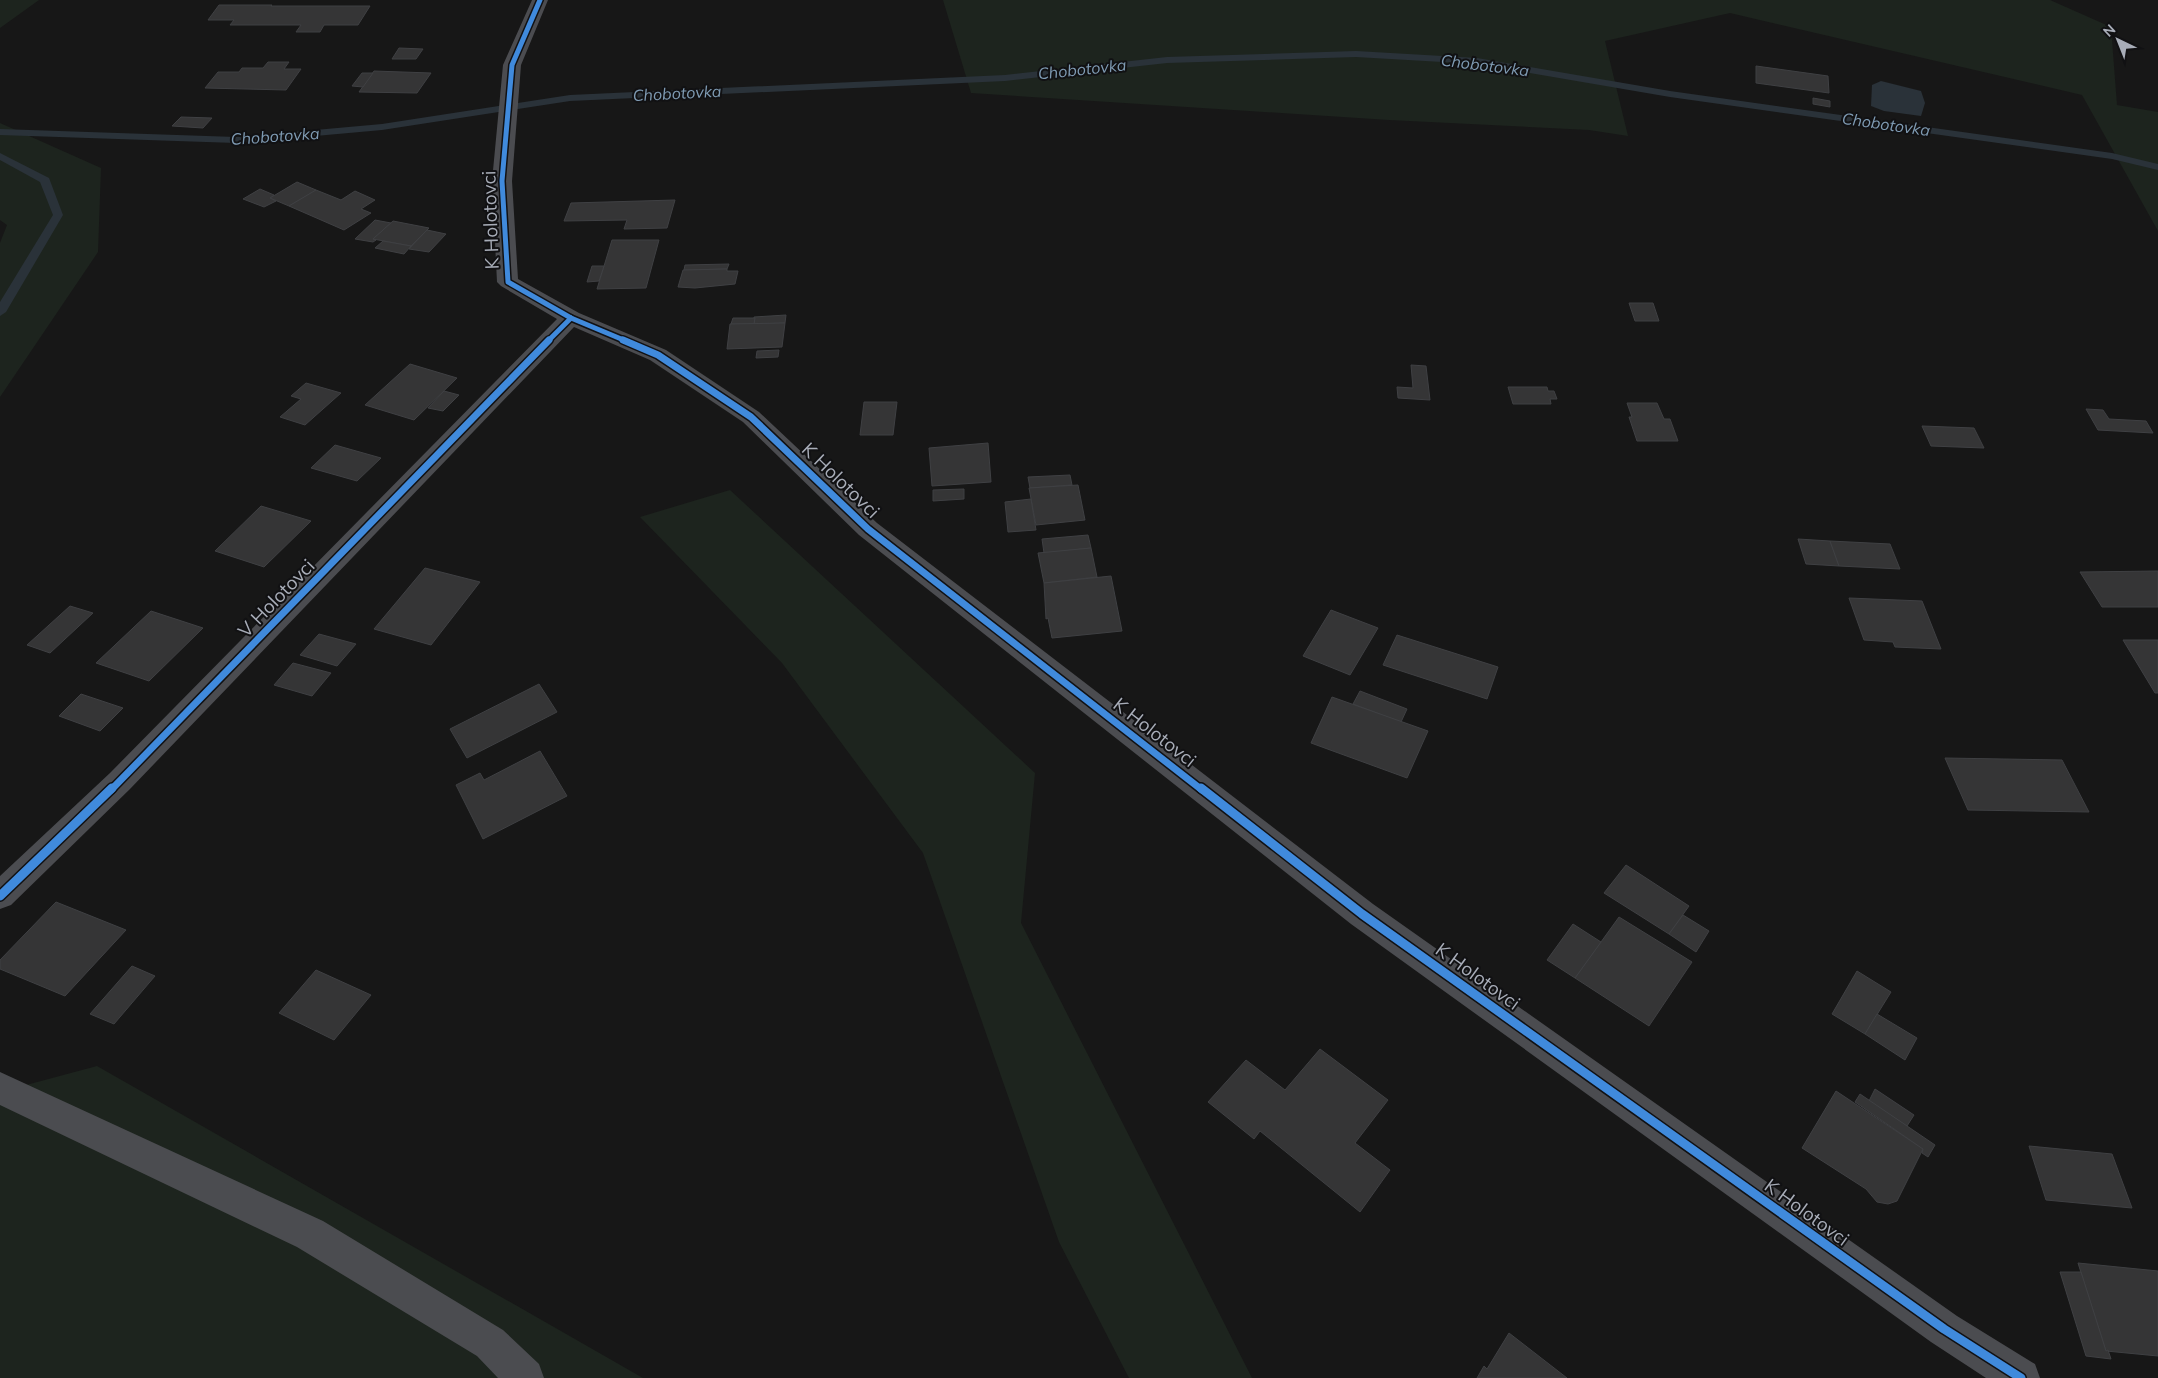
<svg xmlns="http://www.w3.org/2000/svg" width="2158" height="1378" viewBox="0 0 2158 1378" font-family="Mulish,sans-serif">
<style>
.green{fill:#1d241e}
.water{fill:#2a3239}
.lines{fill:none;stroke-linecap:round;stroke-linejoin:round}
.stream{fill:#2a3239;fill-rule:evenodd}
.building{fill:#353536;stroke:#3f4043}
.street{fill:#4b4c50;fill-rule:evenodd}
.cycleway-far2-casing{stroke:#111113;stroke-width:8}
.cycleway-far1-casing{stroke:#111113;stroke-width:10}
.cycleway-casing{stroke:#111113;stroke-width:12}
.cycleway-far2{stroke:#408adc;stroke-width:5}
.cycleway-far1{stroke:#408adc;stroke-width:7}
.cycleway{stroke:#408adc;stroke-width:9}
.labels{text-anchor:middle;stroke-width:4;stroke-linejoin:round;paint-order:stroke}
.far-water-label{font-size:16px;font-style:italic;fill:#7f9bb3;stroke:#111113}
.street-label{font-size:19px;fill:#a8adb8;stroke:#111113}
</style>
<rect width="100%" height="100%" fill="#171717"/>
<!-- green -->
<g class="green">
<polygon points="0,0 39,0 0,28"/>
<polygon points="943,0 2050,0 2111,27 2117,105 2158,112 2158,231 2082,95 1730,13 1605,41 1628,136 1589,130 1389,120 971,93"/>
<polygon points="0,123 101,168 98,252 0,397 0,243 7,225 0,220"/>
<polygon points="730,490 1035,773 1021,923 1252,1378 1129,1378 1059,1242 923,853 782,663 640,517"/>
<polygon points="97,1066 643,1378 0,1378 0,1092"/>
</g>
<!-- water -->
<polygon class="water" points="1881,81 1921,91 1925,103 1921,116 1884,111 1871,106 1872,85"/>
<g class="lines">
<!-- stream -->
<g class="stream">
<polygon points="1356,51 1477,58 1670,91 2112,153 2158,164 2158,170 2112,159 1670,97 1477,64 1356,57 1167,63 1005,81 570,101 382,130 236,143 0,135 0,129 236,137 382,124 570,95 1005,75 1167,57"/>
<polygon points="0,153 49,178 63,215 6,312 0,316 0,302 53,215 40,182 0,160"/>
</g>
</g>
<!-- building -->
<g class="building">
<polygon points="219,5 272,5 271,6 370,6 358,25 324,25 320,32 296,32 301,25 230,25 234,20 208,20"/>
<polygon points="399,48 423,49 416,59 392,59"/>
<polygon points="268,62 289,62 284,69 301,69 286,90 205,88 218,72 239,72 242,68 263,68"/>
<polygon points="1756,66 1828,76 1829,93 1756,83"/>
<polygon points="374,71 431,73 417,93 359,92"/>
<polygon points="362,73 373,73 363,87 352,86"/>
<polygon points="1813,98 1830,101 1830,107 1813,104"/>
<polygon points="181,117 212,118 203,128 172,126"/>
<polygon points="297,182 316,190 289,206 270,198"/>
<polygon points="260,189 274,195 270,198 276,201 264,207 243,199"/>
<polygon points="316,190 341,200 355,191 375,200 361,209 371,213 344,230 289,206"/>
<polygon points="675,200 667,228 624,229 627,220 564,221 571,203"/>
<polygon points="375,220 391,223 373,239 376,240 373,242 355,239"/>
<polygon points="393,221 429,228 411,246 373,239"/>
<polygon points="427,230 446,234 429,252 409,249"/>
<polygon points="612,240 659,240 646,288 597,289"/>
<polygon points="383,241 411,246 404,254 375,248"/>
<polygon points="729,264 727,269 684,270 685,265"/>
<polygon points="592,266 604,266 599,281 587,282"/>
<polygon points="727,269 727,271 738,271 735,284 695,288 678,287 683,270"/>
<polygon points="1629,303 1653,303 1659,321 1635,321"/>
<polygon points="786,315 785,323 754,324 754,317"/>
<polygon points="733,318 755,318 754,324 731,324"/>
<polygon points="785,323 782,347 727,349 730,324"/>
<polygon points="779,350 778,357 756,358 757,351"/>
<polygon points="410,364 457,378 414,420 365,405"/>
<polygon points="1411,365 1426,366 1430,400 1398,398 1397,387 1413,388"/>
<polygon points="306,383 341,393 305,425 280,417 301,399 291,396"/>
<polygon points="1508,387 1547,387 1548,391 1554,391 1557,399 1550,399 1551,404 1513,404"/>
<polygon points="444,391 459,395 443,411 428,408"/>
<polygon points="864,402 897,402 893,435 860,435"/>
<polygon points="1627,403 1657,403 1664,419 1670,419 1678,441 1637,441 1629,417 1632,417"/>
<polygon points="2086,409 2103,410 2109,419 2146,421 2153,433 2098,430"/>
<polygon points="1922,426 1974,428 1984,448 1931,446"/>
<polygon points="988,443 991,482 932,486 929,448"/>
<polygon points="335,445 381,458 357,481 311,468"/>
<polygon points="1070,475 1072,485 1030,488 1028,477"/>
<polygon points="1078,485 1085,520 1036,525 1029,488"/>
<polygon points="964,489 964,499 933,501 933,490"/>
<polygon points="1031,499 1036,530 1008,532 1005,502"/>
<polygon points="261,506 311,521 264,567 215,551"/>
<polygon points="1088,535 1091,548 1044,553 1042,539"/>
<polygon points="1798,539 1830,541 1839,566 1806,564"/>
<polygon points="1830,541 1890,544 1900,569 1839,566"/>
<polygon points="1091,548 1097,577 1044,583 1038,553"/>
<polygon points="425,568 480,582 431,645 374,629"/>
<polygon points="2158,571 2158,607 2102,607 2080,572"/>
<polygon points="1111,576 1122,631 1052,638 1048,618 1046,619 1044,583"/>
<polygon points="1849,598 1922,601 1941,649 1895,647 1893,642 1864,640"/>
<polygon points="70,606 93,613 50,653 27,645"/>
<polygon points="1331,610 1378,628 1350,675 1303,656"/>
<polygon points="151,611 203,628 149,681 96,663"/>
<polygon points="319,634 356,644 337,666 300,655"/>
<polygon points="1397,635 1498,667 1487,699 1383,665"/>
<polygon points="2123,640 2158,640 2158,693 2155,693"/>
<polygon points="293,663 331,673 312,696 274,685"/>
<polygon points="539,684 557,712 467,758 450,729"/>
<polygon points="1360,691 1407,709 1401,722 1353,704"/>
<polygon points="81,694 123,708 100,731 59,716"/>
<polygon points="1332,697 1428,731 1407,778 1311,743"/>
<polygon points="540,751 567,796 483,839 456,785 480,773 484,780"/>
<polygon points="1945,758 2062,760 2089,812 1968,810"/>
<polygon points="1626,865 1689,906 1669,934 1604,893"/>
<polygon points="56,902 126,930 65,996 0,969 0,960"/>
<polygon points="1683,915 1709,931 1696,952 1669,934"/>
<polygon points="1619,917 1692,962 1649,1026 1575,978"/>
<polygon points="1573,924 1601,942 1575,978 1547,960"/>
<polygon points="132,966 155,976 114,1024 90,1014"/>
<polygon points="316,970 371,995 334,1040 279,1013"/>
<polygon points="1857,971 1891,992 1865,1034 1832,1014"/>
<polygon points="1877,1014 1917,1038 1905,1060 1865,1034"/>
<polygon points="1320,1049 1388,1100 1355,1143 1390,1170 1360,1212 1260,1131 1254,1139 1208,1102 1246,1060 1285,1090"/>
<polygon points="1875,1089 1914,1115 1907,1126 1869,1101"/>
<polygon points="1836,1091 1923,1149 1897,1201 1888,1204 1877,1202 1866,1189 1802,1148"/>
<polygon points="1860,1094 1935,1145 1928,1157 1922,1153 1923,1149 1855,1102"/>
<polygon points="2029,1146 2112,1154 2132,1208 2046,1200"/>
<polygon points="2078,1263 2158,1271 2158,1356 2106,1351"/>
<polygon points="2060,1272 2081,1272 2106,1351 2108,1350 2111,1359 2086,1356"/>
<polygon points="1509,1333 1567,1378 1477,1378 1484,1366 1487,1369"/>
</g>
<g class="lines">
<!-- street -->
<g class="street">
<polygon points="532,0 548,0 521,65 512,181 518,279 579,313 666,350 759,412 877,523 1373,904 1957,1316 2035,1364 2040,1378 1986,1378 1931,1342 1351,924 859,535 743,422 650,360 574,327 130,789 11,905 0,909 0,876 110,773 557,319 501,286 497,282 492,181 503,65"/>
<polygon points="0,1072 323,1221 503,1330 539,1364 544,1378 498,1378 477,1356 297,1247 0,1105"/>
</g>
<!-- cycleway-far2 casing -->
<g class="cycleway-far2-casing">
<g id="cycleway-far2">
<polyline points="540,0 512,65 502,181 508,282 571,318 626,341"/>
<polyline points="548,341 571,318"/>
</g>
</g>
<!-- cycleway-far1 casing -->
<g class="cycleway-far1-casing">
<g id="cycleway-far1">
<polyline points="623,340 658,355 751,417 868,529 1202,790"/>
<polyline points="111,790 549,340"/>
</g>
</g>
<!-- cycleway casing -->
<g class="cycleway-casing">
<g id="cycleway">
<polyline points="1201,788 1362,914 1944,1329 2021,1378"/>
<polyline points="0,896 112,788"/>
</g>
</g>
<!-- cycleway-far2 -->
<use href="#cycleway-far2" class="cycleway-far2"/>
<!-- cycleway-far1 -->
<use href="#cycleway-far1" class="cycleway-far1"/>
<!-- cycleway -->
<use href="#cycleway" class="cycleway"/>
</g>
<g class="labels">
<!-- far-water labels -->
<g class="far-water-label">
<text transform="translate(1485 65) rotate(7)" y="6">Chobotovka</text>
<text transform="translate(1082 69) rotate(-6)" y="6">Chobotovka</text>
<text transform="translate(677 93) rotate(-3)" y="6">Chobotovka</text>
<text transform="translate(1886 124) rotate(8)" y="6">Chobotovka</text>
<text transform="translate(275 136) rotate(-4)" y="6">Chobotovka</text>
</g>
<!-- street labels -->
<g class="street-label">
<text transform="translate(490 220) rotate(-92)" y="7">K Holotovci</text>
<text transform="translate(841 480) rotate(44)" y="7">K Holotovci</text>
<text transform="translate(276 598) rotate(-46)" y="7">V Holotovci</text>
<text transform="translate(1155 732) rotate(38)" y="7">K Holotovci</text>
<text transform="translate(1478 976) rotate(36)" y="7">K Holotovci</text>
<text transform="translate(1807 1212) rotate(36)" y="7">K Holotovci</text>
</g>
</g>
<!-- north arrow -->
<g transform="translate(2118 40) rotate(317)" stroke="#111113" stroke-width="4" paint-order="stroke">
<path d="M0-4L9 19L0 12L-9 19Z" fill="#a8adb8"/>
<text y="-8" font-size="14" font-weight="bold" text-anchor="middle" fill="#a8adb8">N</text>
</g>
</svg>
